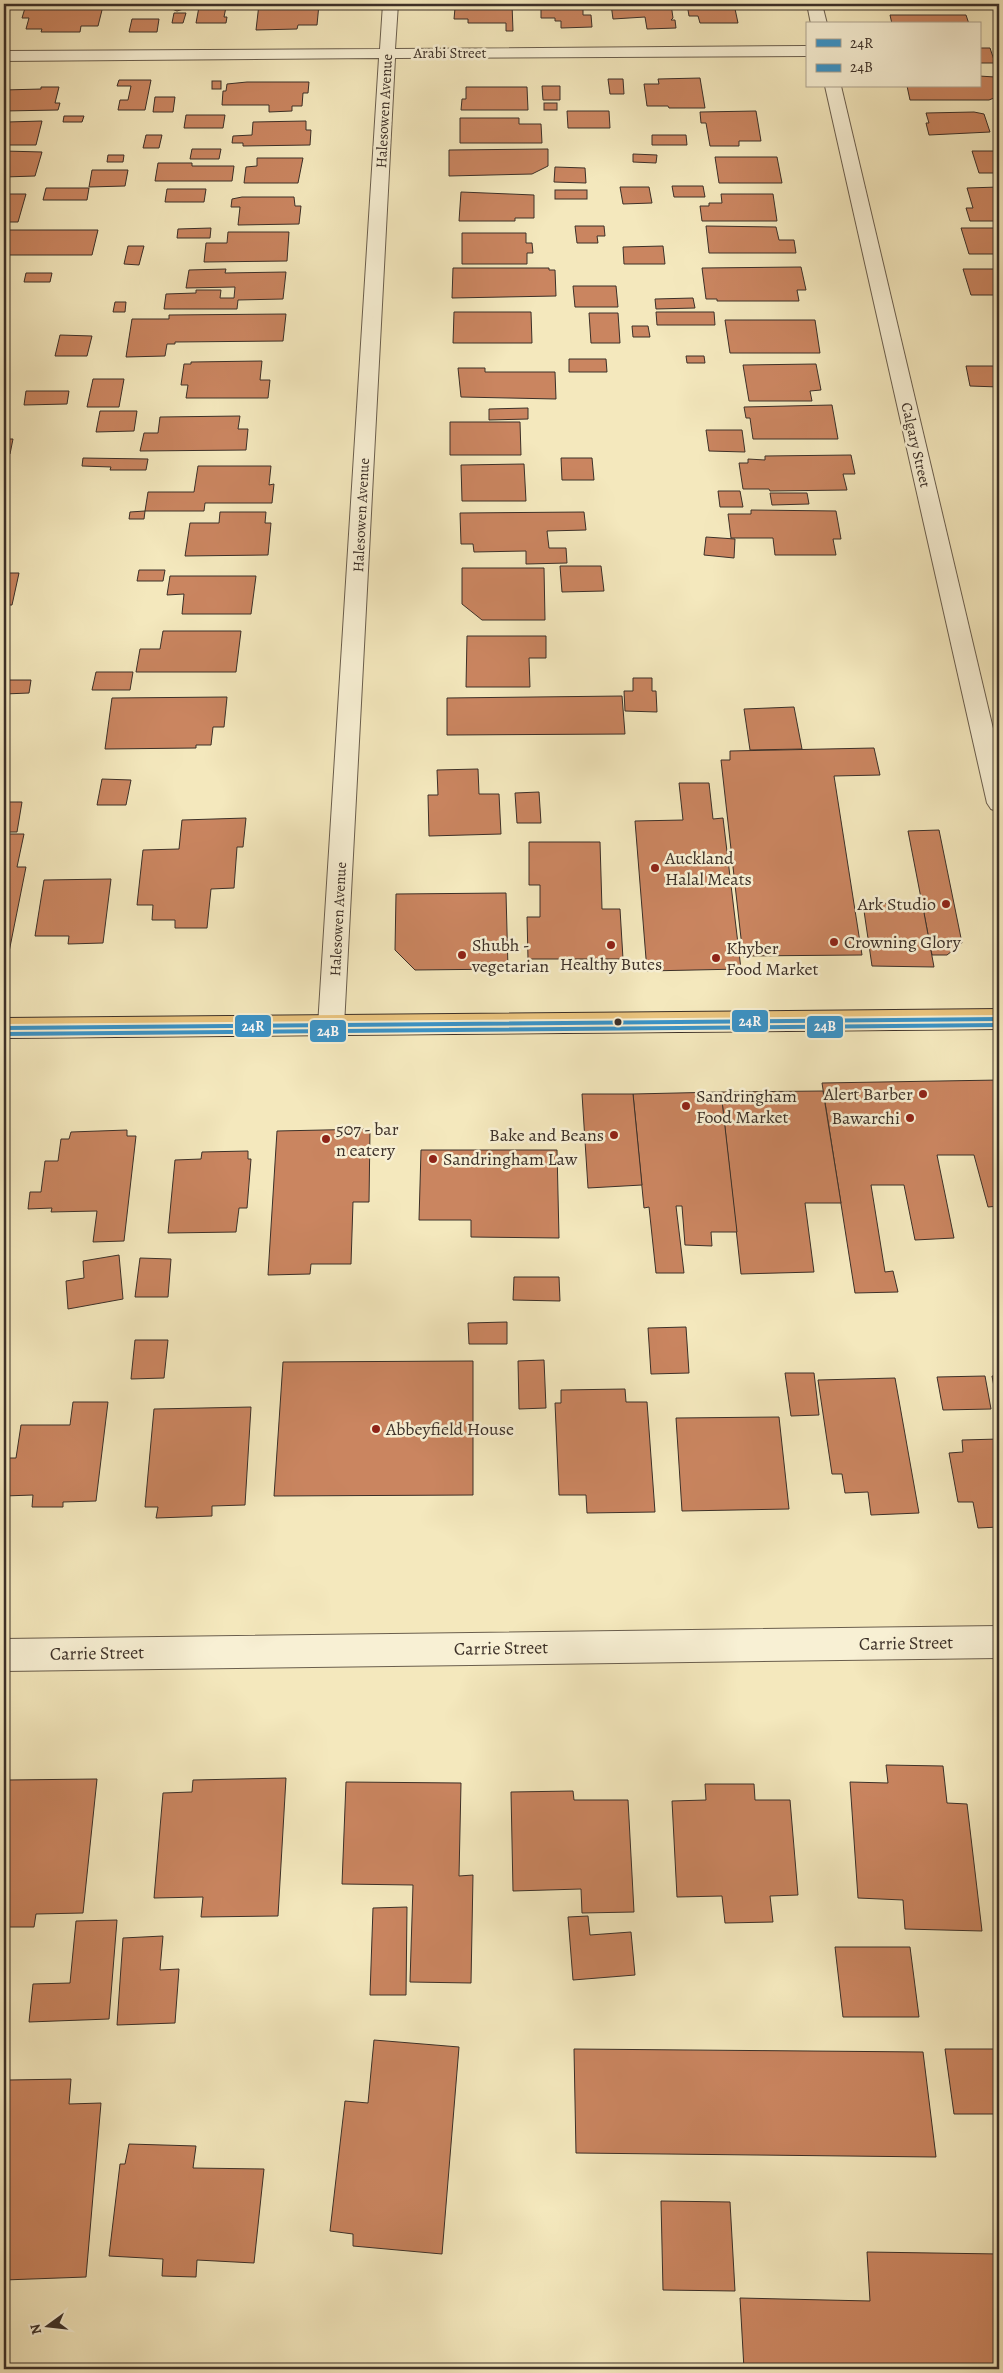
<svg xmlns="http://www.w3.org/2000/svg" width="1003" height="2373" viewBox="0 0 1003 2373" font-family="Alegreya,serif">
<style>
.building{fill:#ca8560;stroke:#3c3028}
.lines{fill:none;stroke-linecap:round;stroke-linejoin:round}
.street-casing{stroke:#6a5e4d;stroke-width:2}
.primary-casing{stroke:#3c3028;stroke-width:2}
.street{fill:#f8f0d4;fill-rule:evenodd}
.primary{fill:#eac47e;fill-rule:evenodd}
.bus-1-casing{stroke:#f8f0d4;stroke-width:8}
.bus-2-casing{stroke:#f8f0d4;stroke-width:8}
.bus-1{stroke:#3a93c7;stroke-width:4}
.bus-2{stroke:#3a93c7;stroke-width:4}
.poi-dot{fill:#8f2418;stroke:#f8f0d4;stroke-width:2}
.bus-dot{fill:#3c3028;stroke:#f8f0d4;stroke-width:2}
.labels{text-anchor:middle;stroke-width:5;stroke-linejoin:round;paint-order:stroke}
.far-street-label{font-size:15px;fill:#3c3028;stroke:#f8f0d4}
.poi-label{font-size:18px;fill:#3c3028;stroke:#f8f0d4;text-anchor:start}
.street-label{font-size:18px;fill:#3c3028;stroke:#f8f0d4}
.line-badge{stroke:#f8f0d4;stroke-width:2}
.badge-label{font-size:14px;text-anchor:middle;font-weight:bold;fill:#fff}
</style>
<rect width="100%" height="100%" fill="#f4e8bd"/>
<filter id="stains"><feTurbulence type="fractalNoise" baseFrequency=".004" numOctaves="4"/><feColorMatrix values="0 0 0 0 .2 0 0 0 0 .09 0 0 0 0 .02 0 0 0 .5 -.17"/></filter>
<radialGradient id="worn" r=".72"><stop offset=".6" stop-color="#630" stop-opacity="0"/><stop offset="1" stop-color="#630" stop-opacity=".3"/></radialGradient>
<!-- building -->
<g class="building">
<polygon points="259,4 319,4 317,25 298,25 297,29 256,30"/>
<polygon points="494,4 512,4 513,31 506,31 506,23 468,23 468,19 454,19 455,8 494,6"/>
<polygon points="535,4 583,4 583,15 591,15 592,27 561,28 561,21 555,21 555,18 541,18 541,8 535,8"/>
<polygon points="611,4 671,4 673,18 671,20 675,20 676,28 647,29 645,17 613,19"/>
<polygon points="687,4 734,4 738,23 700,23 698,16 689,16"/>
<polygon points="103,6 98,26 81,26 80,32 41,32 42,29 26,29 29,18 22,18 25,8"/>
<polygon points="180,6 187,6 187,8 177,11 172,9"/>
<polygon points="199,7 226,7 224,17 227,17 226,23 196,23"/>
<polygon points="174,13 186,13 183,23 172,23"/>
<polygon points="890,15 966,15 969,24 892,24"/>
<polygon points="132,19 159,19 157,32 129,32"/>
<polygon points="979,48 990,48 995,63 979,63"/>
<polygon points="979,76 995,77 999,96 989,100 910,100 907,86 979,86"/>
<polygon points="700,78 705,108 669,108 668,106 647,106 644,84 659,84 658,79"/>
<polygon points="608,79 623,79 624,94 610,94"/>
<polygon points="119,80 151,80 145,110 118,110 120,100 128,100 131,86 117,86"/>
<rect x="212" y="81" width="9" height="8"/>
<polygon points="247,82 309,82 308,93 303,93 302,106 292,106 292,111 269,112 269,105 222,105 223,91 226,91 227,84"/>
<polygon points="542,86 560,86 560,100 543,100"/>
<polygon points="41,87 59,87 55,103 60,103 58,110 4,111 4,90 41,89"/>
<polygon points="466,87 527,87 528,110 461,110 462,99 466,99"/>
<polygon points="155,97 175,97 173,112 153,112"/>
<rect x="544" y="103" width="13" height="7"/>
<polygon points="567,111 609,111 610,128 568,128"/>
<polygon points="756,111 761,141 739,141 739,146 710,146 706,123 701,123 700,112"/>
<polygon points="974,112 984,114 990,132 929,135 926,123 929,123 926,113"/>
<polygon points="186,115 225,115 223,128 184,128"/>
<polygon points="64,116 84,116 82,122 63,122"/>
<polygon points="460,118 519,118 519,124 541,124 542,143 460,143"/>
<polygon points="42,121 36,145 4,145 4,132 7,122"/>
<polygon points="306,121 306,130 311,130 310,145 243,146 243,143 232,143 233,136 252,135 253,122"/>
<polygon points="146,135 162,135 159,148 143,148"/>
<polygon points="652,135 686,135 687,145 652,145"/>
<polygon points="192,149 221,149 219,159 190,159"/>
<polygon points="548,149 548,166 532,174 449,176 449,150"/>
<polygon points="4,151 42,152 35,176 4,177"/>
<polygon points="972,151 999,151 999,173 979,173"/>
<polygon points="633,154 657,155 656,163 633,162"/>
<polygon points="108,155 124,155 123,162 107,162"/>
<polygon points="715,157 777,157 782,183 719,183"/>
<polygon points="257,158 303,158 298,183 244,183 246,167 257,166"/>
<polygon points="158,163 192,163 192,166 234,166 232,181 155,181"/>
<polygon points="555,167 585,168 586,183 554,182"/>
<polygon points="92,170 128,170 125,186 89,187"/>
<polygon points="672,186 703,186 705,197 674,197"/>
<polygon points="620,187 649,187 652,203 623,204"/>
<polygon points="999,187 999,221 970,221 966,208 973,208 967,188"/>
<polygon points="46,188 89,188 87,200 43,200"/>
<polygon points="167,189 206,189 204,202 165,202"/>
<rect x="555" y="190" width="32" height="9"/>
<polygon points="461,192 534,195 534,218 515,218 515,221 459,221"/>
<polygon points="4,194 26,194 18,222 4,222"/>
<polygon points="721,194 773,194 777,221 702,221 700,206 709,206 709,203 722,203"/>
<polygon points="242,197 294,197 295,206 301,206 299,224 238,225 240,207 231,207 232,199"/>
<polygon points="575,226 604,226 605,236 597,236 598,243 577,243"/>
<polygon points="706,226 776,227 779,240 794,240 796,253 709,253"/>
<polygon points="211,228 210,238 177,238 178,229"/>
<polygon points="961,228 999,228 999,254 969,254"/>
<polygon points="4,230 98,230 92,255 4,255"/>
<polygon points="228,232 289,232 287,261 204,262 206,243 227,243"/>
<polygon points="462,233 526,233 526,243 532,243 533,253 527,253 527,264 462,264"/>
<polygon points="128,246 144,246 139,265 124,264"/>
<polygon points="663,246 665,264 624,264 623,247"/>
<polygon points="801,267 806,290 797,290 799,301 717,301 717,299 706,299 702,268"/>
<polygon points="453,268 549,268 549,270 555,270 556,296 452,298"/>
<polygon points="226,269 225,273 286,272 283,299 238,300 237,309 164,309 166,294 196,293 196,290 221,290 220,298 234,298 235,287 186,288 189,270"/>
<polygon points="963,269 999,269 999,295 971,295"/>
<polygon points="26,273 52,273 50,282 24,282"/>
<polygon points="573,286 616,286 618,307 575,307"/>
<polygon points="693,298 695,308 656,309 655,299"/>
<polygon points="115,302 126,302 125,312 113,312"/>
<polygon points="454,312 531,312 532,343 453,343"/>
<polygon points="656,312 714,312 715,325 657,325"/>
<polygon points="589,313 618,313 620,343 591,343"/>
<polygon points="286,314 283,341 175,342 175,344 167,344 165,356 126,357 132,319 169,319 169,315"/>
<polygon points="725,320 815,320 820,353 730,353"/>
<polygon points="632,326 648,326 650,337 633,337"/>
<polygon points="60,335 92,336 87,356 55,356"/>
<polygon points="686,356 704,356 705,363 687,363"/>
<polygon points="569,359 606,359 607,372 569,372"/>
<polygon points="262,361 260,380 270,380 268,398 186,398 188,385 181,385 184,364 191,364 191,362"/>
<polygon points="816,364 821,390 810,391 812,401 749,401 743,365"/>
<polygon points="966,366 996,366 999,387 970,386"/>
<polygon points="458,368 485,368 485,372 555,372 556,399 461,397"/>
<polygon points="93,379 124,379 119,407 87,407"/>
<polygon points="26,391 69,391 67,404 24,405"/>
<polygon points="832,405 838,439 753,439 750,418 746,418 744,407"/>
<polygon points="528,408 528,419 489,420 489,409"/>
<polygon points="100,411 137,411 134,431 96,432"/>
<polygon points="240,416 238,429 248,429 246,450 140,451 144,433 158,433 160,417"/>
<polygon points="450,422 520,422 521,455 450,455"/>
<polygon points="706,430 742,430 745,452 709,451"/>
<polygon points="4,439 13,439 10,454 4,454"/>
<polygon points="851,455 855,474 843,474 847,490 770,491 769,489 743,489 739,463 748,463 748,459 765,460 765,456"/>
<polygon points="83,458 148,459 146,470 110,470 111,467 82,466"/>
<polygon points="561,458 592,458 594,480 562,480"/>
<polygon points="524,464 526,501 462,501 461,465"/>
<polygon points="198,466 271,466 269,485 274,484 272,503 205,503 204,511 145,511 148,492 194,492"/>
<polygon points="718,491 740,491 743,507 720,507"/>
<polygon points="770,493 807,493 809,504 772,505"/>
<polygon points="751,510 836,511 841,539 833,539 836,555 775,555 773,538 731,538 728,514 751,514"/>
<polygon points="145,511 144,519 129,519 130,512"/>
<polygon points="220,512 266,512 265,523 271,523 268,555 185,556 190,523 219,523"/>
<polygon points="584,512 586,530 547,531 549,548 566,548 567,563 526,564 526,551 474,552 473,544 461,544 460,513"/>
<polygon points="706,537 735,539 734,558 704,555"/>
<polygon points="560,566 601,566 604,591 562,592"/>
<polygon points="462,568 544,568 545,620 482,620 462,604"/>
<polygon points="139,570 165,570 163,581 137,581"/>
<polygon points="4,573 19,573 12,605 4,605"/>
<polygon points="170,576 256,576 251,614 182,614 184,594 167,595"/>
<polygon points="163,631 241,631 236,672 136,672 140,649 160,649"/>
<polygon points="467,636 546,636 546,658 529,658 530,687 466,687"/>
<polygon points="96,672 133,672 130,690 92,690"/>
<polygon points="633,678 652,678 652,691 656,691 657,712 625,711 624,691 633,691"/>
<polygon points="4,680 31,680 29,693 4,694"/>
<polygon points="622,696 625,734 447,735 447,698"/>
<polygon points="227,697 224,727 213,727 211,745 196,745 196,748 105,749 112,698"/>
<polygon points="794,707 802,749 750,750 744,709"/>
<polygon points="874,748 880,775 834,776 862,955 743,956 721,760 730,760 730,751"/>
<polygon points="478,769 479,794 499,794 501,834 429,836 428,795 438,795 437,770"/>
<polygon points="4,778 9,778 5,802 4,802"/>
<polygon points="102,779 131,780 126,805 97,805"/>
<polygon points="679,783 709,783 713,819 723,818 741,969 647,971 635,821 683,820"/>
<polygon points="539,792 541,823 517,823 515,793"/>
<polygon points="6,802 22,802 17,832 4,832"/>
<polygon points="246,818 243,847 237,847 234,888 211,889 207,928 175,928 175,920 152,920 153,905 137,905 143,850 179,849 182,820"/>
<polygon points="939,830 962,943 947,955 932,955 908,831"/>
<polygon points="4,834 24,834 17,867 26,867 6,967 4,967"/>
<polygon points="529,842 600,842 602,909 620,909 623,959 528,959 527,917 540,917 540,885 529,885"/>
<polygon points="111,879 103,943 68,944 69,936 35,936 44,880"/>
<polygon points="506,893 508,969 415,970 395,950 396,894"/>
<polygon points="922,902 934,967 872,966 863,904"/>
<polygon points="999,1080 999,1206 988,1207 974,1155 937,1155 954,1238 915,1240 904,1185 871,1185 885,1272 893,1271 898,1292 855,1293 822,1083"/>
<polygon points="823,1091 841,1203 805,1203 814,1272 741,1274 721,1092"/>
<polygon points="721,1092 737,1232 711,1232 712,1246 685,1245 682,1206 676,1206 684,1273 656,1273 649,1207 644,1208 633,1094"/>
<polygon points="582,1094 633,1094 642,1185 588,1188"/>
<polygon points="370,1129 369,1202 353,1202 351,1264 311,1264 310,1274 268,1275 277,1131"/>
<polygon points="127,1130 127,1136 136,1136 124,1241 93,1242 97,1211 51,1212 52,1208 28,1209 30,1192 41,1192 45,1161 58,1161 61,1139 69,1139 71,1132"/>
<polygon points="421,1150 557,1150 559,1238 471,1237 471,1220 419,1220"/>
<polygon points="248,1151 248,1159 251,1159 247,1208 239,1208 236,1232 168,1233 175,1160 201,1159 202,1152"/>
<polygon points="119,1255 123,1299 68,1309 66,1281 84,1278 83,1261"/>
<polygon points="140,1258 171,1259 168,1297 135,1297"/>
<polygon points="514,1277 559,1277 560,1301 513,1300"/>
<polygon points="507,1322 507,1344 469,1344 468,1323"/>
<polygon points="686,1327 689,1373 651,1374 648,1328"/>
<polygon points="135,1340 168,1340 164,1378 131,1379"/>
<polygon points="544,1360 546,1408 519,1409 518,1361"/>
<polygon points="473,1361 473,1495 274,1496 283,1362"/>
<polygon points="785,1373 814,1373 819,1415 791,1416"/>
<polygon points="985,1376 991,1409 943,1410 937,1377"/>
<polygon points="992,1376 999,1376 999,1408 998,1408"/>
<polygon points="895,1378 919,1513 871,1515 868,1492 845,1493 842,1474 832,1474 818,1380"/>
<polygon points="625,1389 626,1402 647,1402 655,1512 587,1513 586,1495 559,1495 555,1403 561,1403 561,1390"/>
<polygon points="73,1402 108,1402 96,1501 63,1502 63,1507 32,1507 33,1495 4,1496 9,1458 16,1458 21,1425 70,1425"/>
<polygon points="251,1407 245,1505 212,1506 212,1516 156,1518 158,1507 145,1507 154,1409"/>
<polygon points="779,1417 789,1509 682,1511 676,1418"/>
<polygon points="999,1439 999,1527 978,1528 973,1502 958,1502 949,1453 963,1452 962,1440"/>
<polygon points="886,1765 943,1766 947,1803 967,1804 982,1931 905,1929 903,1900 858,1898 850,1782 888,1783"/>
<polygon points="286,1778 278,1916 201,1917 203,1897 154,1898 163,1793 192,1792 193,1780"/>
<polygon points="97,1779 83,1913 36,1914 34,1927 4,1927 4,1793 6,1793 7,1780"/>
<polygon points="346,1782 461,1783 459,1876 473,1875 471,1983 410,1982 413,1885 342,1884"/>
<polygon points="705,1784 754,1784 755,1800 790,1800 798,1895 770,1896 773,1922 725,1923 722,1896 677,1897 672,1801 706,1800"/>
<polygon points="573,1791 574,1800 628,1800 634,1912 582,1913 581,1889 513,1891 511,1792"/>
<polygon points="407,1907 406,1995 370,1995 373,1908"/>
<polygon points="588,1916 590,1935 631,1932 635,1975 573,1980 568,1917"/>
<polygon points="117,1920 109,2019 29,2022 33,1984 70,1983 76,1921"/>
<polygon points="163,1936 160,1970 179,1969 175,2023 117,2025 123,1938"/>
<polygon points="835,1947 910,1947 919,2017 843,2017"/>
<polygon points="374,2040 459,2047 442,2254 353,2246 353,2234 330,2231 345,2101 368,2103"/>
<polygon points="574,2049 923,2052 936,2157 576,2153"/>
<polygon points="945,2049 999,2049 999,2114 954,2114"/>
<polygon points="71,2079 69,2104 101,2103 86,2277 4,2280 4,2131 9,2080"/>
<polygon points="129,2144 196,2146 193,2168 264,2169 254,2263 197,2260 196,2277 162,2276 163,2259 109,2256 120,2164 125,2164"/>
<polygon points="661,2201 730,2202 735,2291 663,2290"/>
<polygon points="867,2252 999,2254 999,2369 744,2369 740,2298 870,2301"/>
</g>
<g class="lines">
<!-- street casing -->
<g class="street-casing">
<g id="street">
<polygon points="383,4 398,4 395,49 807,46 807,56 395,58 344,1026 340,1033 331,1036 322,1033 318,1026 379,58 4,61 4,51 380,49"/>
<polygon points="807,4 822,4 827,24 811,24"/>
<polygon points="825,86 841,86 999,754 999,812 991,809 987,803"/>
<polygon points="999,1626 999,1658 4,1671 4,1639"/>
</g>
</g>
<!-- primary casing -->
<g class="primary-casing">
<polygon id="primary" points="999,1009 999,1029 4,1038 4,1018"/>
</g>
<!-- street -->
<use href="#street" class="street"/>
<!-- primary -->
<use href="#primary" class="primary"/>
<!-- bus-1 casing -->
<g class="bus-1-casing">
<polyline id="bus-1" points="4,1028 999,1019"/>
</g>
<!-- bus-2 casing -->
<g class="bus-2-casing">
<polyline id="bus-2" points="4,1034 999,1025"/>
</g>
<!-- bus-1 -->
<use href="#bus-1" class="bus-1"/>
<!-- bus-2 -->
<use href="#bus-2" class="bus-2"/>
</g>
<!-- markers -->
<g class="poi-dot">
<circle cx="655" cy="868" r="5"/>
<circle cx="946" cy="904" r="5"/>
<circle cx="834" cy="942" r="5"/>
<circle cx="611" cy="945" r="5"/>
<circle cx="462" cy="955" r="5"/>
<circle cx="716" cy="958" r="5"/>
<circle cx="923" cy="1094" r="5"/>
<circle cx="686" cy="1106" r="5"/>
<circle cx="910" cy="1118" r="5"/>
<circle cx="614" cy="1135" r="5"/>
<circle cx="326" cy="1139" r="5"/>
<circle cx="433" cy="1159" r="5"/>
<circle cx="376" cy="1429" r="5"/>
</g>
<circle class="bus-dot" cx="618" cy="1022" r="4.5"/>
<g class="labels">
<!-- far-street labels -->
<g class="far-street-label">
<text x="450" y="58">Arabi Street</text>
<text transform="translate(384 111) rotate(-87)" y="5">Halesowen Avenue</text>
<text transform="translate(916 445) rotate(77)" y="5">Calgary Street</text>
<text transform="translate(361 515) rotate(-87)" y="5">Halesowen Avenue</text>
<text transform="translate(338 919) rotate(-87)" y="5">Halesowen Avenue</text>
</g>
<!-- poi labels -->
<g class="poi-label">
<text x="665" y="864">Auckland<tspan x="665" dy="21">Halal Meats</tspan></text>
<text x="936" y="910" text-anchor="end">Ark Studio</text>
<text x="844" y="948">Crowning Glory</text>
<text x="472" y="951">Shubh -<tspan x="472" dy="21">vegetarian</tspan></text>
<text x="726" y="954">Khyber<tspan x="726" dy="21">Food Market</tspan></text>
<text x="611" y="970" text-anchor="middle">Healthy Butes</text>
<text x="913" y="1100" text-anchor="end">Alert Barber</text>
<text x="696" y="1102">Sandringham<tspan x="696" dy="21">Food Market</tspan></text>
<text x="900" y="1124" text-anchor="end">Bawarchi</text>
<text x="336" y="1135">507 - bar<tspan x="336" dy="21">n eatery</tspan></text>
<text x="604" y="1141" text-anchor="end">Bake and Beans</text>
<text x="443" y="1165">Sandringham Law</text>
<text x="386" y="1435">Abbeyfield House</text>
</g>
<!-- street labels -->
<g class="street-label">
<text transform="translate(906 1643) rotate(-1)" y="6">Carrie Street</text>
<text transform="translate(501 1648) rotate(-1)" y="6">Carrie Street</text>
<text transform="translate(97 1653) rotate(-1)" y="6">Carrie Street</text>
</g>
</g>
<g class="line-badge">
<rect x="731" y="1009" width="38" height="24" rx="5" fill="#3a93c7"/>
<rect x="234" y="1014" width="38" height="24" rx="5" fill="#3a93c7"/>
<rect x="806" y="1015" width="38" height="24" rx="5" fill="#3a93c7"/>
<rect x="309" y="1019" width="38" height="24" rx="5" fill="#3a93c7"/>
</g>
<g class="badge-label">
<text x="750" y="1026">24R</text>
<text x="253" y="1031">24R</text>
<text x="825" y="1031">24B</text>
<text x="328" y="1036">24B</text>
</g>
<!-- margin -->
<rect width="1003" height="2373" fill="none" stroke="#f4e8bd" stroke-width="20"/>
<rect x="5" y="5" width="993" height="2363" fill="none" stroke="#3c3028" stroke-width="2.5"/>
<rect x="10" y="10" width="983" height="2353" fill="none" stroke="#3c3028"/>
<!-- legend -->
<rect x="806" y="22" width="175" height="65" fill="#f8f0d4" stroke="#ada38f"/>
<rect x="816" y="39" width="25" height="8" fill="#3a93c7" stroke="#ada38f"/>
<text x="850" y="48" font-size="15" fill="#3c3028">24R</text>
<rect x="816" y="64" width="25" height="8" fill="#3a93c7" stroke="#ada38f"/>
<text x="850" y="72" font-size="15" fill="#3c3028">24B</text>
<!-- north arrow -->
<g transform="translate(48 2326) rotate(255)" stroke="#f8f0d4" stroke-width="4" paint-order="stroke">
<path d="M0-4L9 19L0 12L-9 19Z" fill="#3c3028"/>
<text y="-8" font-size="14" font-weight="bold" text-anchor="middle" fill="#3c3028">N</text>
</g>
<rect width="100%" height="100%" filter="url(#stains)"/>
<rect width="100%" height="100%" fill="url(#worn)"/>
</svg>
